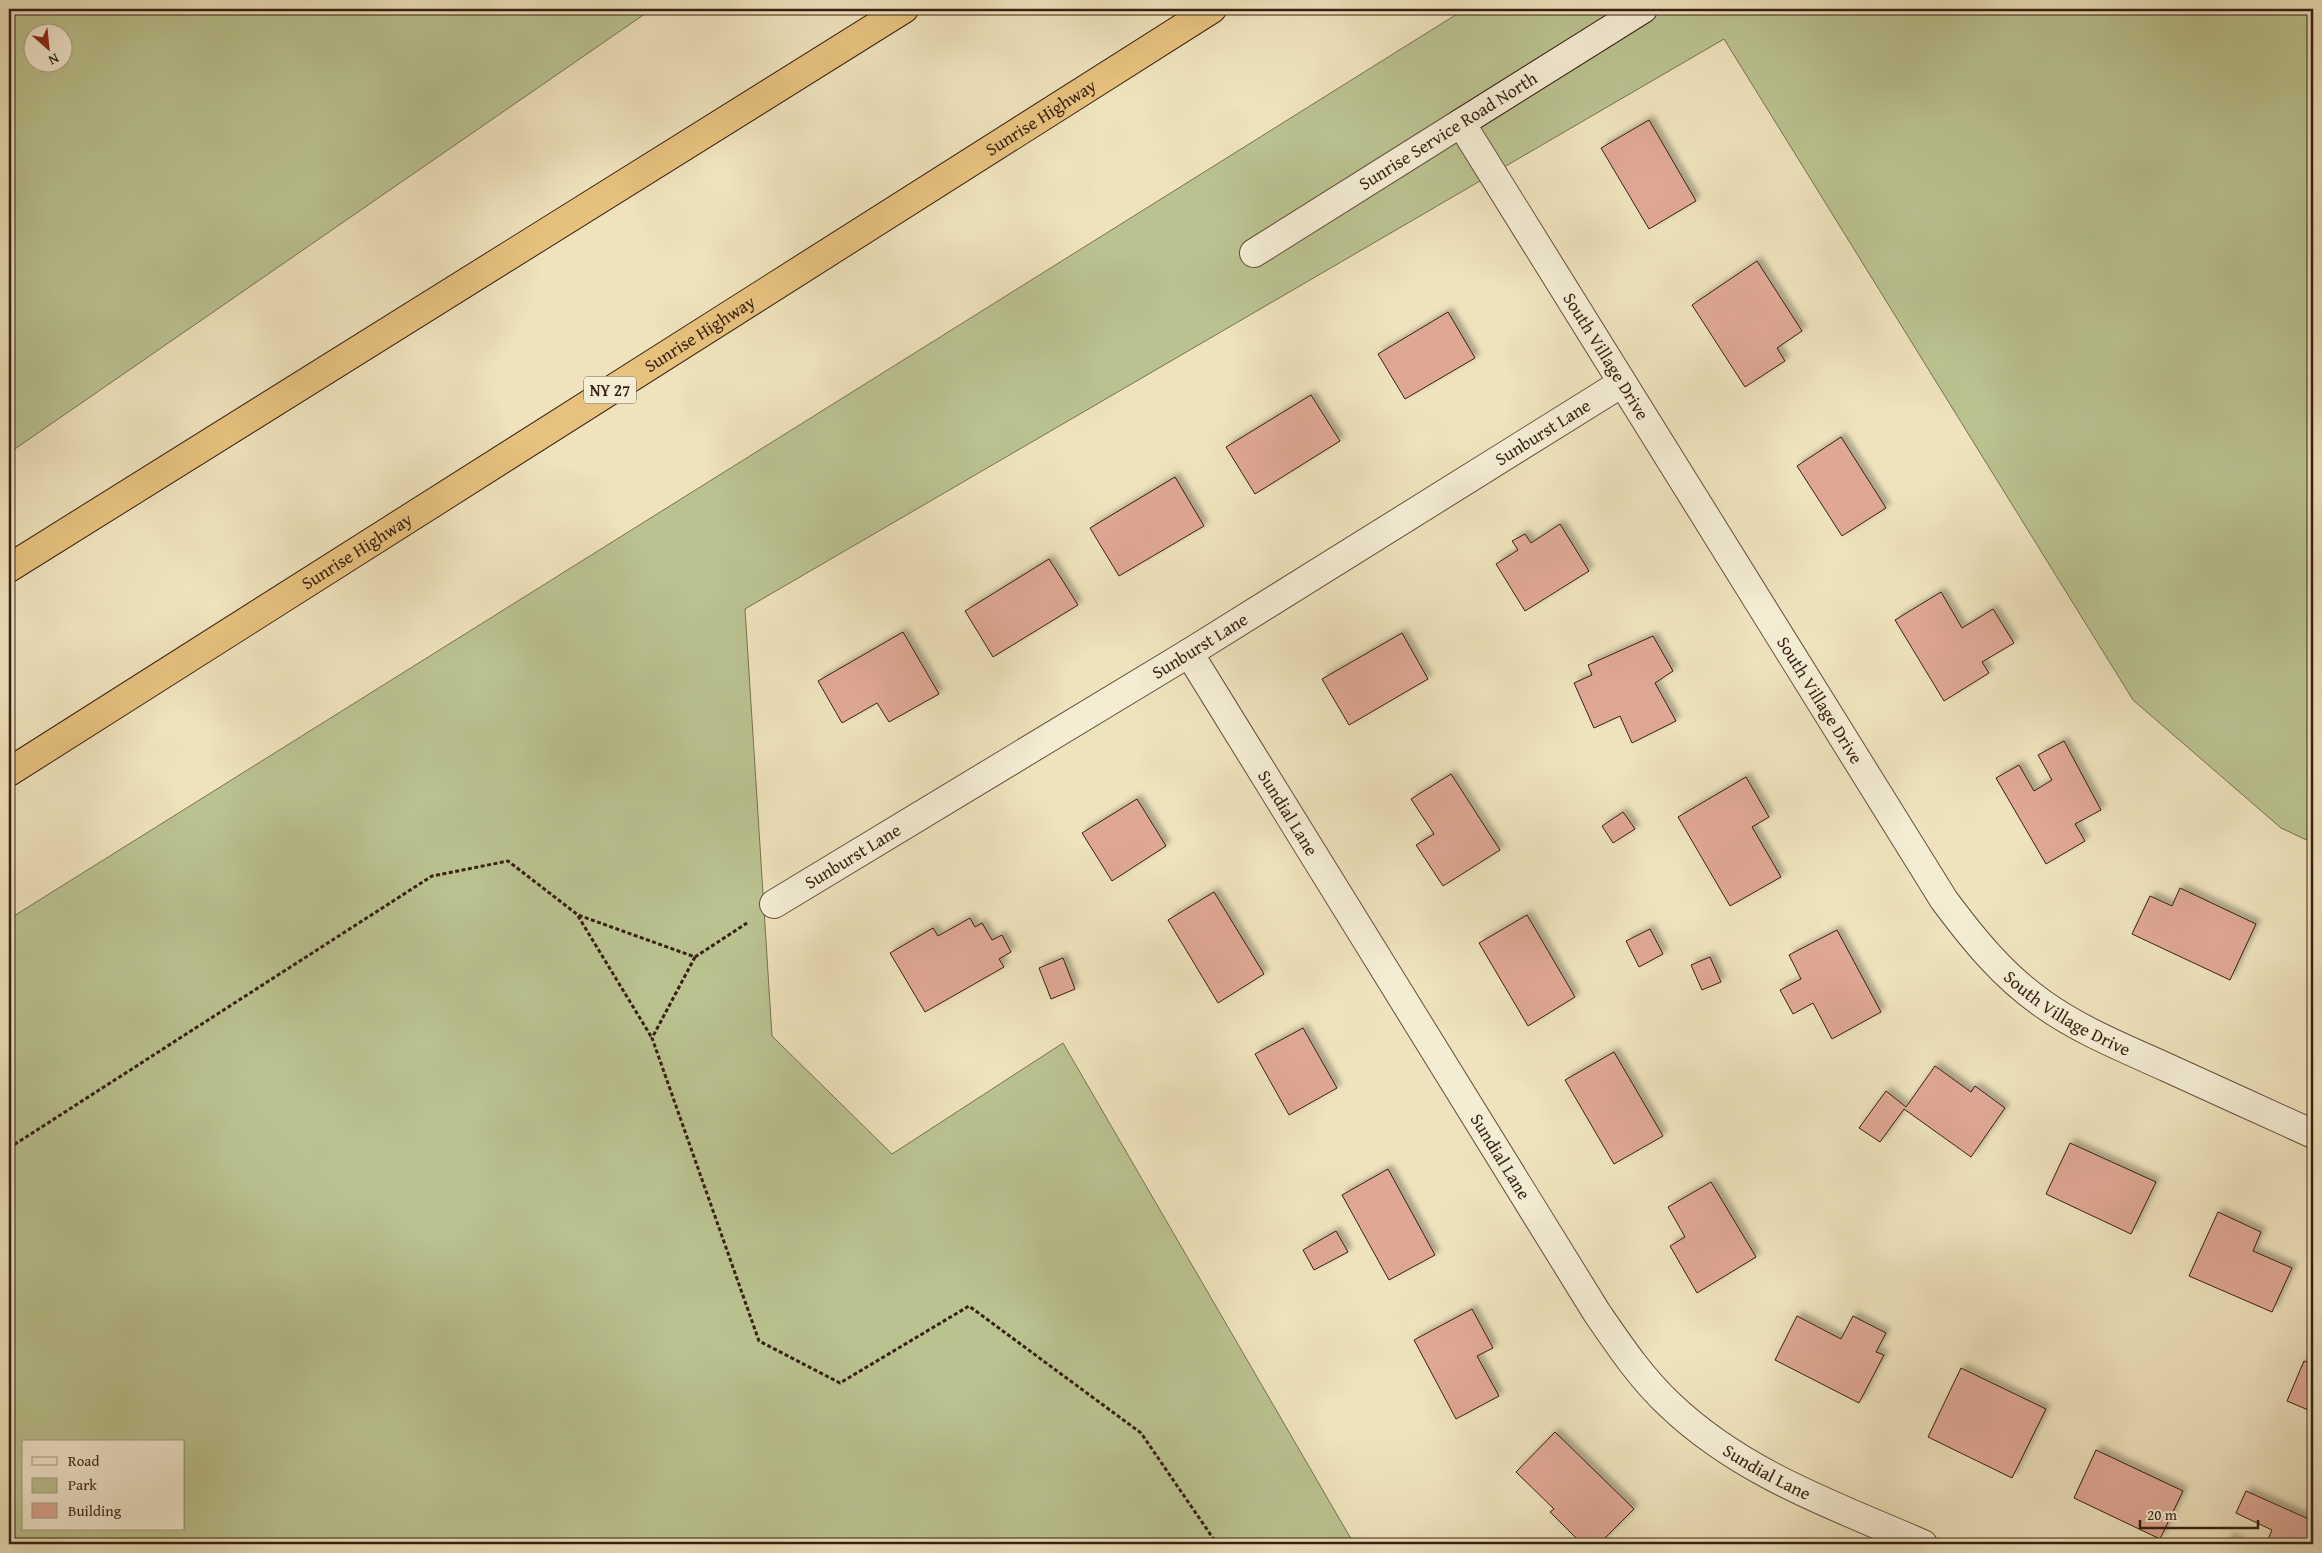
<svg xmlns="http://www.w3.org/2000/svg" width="2322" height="1553" viewBox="0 0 2322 1553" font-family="'Gentium Book Plus',serif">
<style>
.green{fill:#bac390;stroke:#787151;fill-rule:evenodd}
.building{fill:#dfa895;stroke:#371f12;filter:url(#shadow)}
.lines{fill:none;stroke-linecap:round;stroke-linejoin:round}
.street-casing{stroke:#65503d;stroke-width:30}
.secondary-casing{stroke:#371f12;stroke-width:30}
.highway-casing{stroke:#371f12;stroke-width:30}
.path{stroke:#371f12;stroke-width:3;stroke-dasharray:4 2.5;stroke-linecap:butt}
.street{stroke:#f4edd4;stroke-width:28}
.secondary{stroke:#f4edd4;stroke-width:28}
.highway{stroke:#e7c27e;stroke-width:28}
.labels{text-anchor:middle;stroke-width:4.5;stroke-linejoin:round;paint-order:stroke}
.shield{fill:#f4edd4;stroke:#705d4c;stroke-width:1}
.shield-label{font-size:16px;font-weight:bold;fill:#371f12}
.street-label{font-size:18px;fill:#371f12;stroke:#f4edd4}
</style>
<defs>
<filter id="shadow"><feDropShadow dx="4.5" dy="-4.5" stdDeviation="2.5" flood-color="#0004"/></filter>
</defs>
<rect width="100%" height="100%" fill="#eee3bd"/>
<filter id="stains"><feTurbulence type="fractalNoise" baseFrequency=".004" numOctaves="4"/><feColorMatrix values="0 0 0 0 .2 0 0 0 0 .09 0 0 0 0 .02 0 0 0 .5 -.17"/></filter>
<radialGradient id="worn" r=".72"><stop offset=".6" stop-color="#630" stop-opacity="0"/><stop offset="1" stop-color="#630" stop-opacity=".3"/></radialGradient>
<!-- green -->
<g class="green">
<path d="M9,9H652L9,453ZM32,32H62V62H32Z"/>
<path d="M1465,9H2313V843L2281,828L2133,700L1724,39L745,609L772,1036L892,1154L1063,1043L1354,1544H9V919ZM24,1442H184V1529H24Z"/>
</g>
<!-- building -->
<g class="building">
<polygon points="1649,120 1696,201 1649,229 1601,148"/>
<polygon points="1757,261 1802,331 1777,348 1785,361 1745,387 1692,305"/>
<polygon points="1448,312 1475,358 1405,399 1378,354"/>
<polygon points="1311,395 1340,441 1255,494 1226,447"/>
<polygon points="1841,437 1886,508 1842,536 1797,466"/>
<polygon points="1175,477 1204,526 1119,576 1090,528"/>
<polygon points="1560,524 1589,571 1525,611 1496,564 1518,550 1512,541 1525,534 1531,543"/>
<polygon points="1049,559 1078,605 993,657 965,611"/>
<polygon points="1941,592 1962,628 1993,609 2014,643 1982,662 1989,673 1944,701 1895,620"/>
<polygon points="903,632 939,694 889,722 877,703 842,723 818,681"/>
<polygon points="1402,633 1428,679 1349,725 1322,679"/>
<polygon points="1653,636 1673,671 1655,683 1676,721 1632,743 1620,716 1594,728 1574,683 1592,675 1588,665"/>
<polygon points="2064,741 2101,810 2075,824 2085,841 2046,864 1996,778 2019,765 2034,791 2052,780 2038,755"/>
<polygon points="1451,774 1500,850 1443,886 1416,845 1434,834 1411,799"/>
<polygon points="1746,777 1769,817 1752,827 1781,877 1730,906 1678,817"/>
<polygon points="1137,799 1166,846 1112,881 1082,833"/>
<polygon points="1623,812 1635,829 1613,843 1602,826"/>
<polygon points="2180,888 2256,924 2230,980 2132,934 2150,896 2172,906"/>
<polygon points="1214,892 1264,974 1218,1003 1168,920"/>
<polygon points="1527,915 1575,997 1528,1026 1479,943"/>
<polygon points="970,918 975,927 982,923 992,940 1002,935 1011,952 999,959 1004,967 925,1012 890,953 933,928 938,936"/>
<polygon points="1650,929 1663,954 1639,967 1626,941"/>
<polygon points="1837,930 1881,1012 1832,1039 1813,1003 1793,1014 1780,990 1801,979 1789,955"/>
<polygon points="1710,957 1721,982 1702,990 1691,965"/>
<polygon points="1063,958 1075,989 1051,999 1039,968"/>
<polygon points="1303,1028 1337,1088 1289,1115 1255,1054"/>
<polygon points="1614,1052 1663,1136 1614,1164 1565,1080"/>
<polygon points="1935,1066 1971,1092 1975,1086 2005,1108 1971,1157 1904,1109 1880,1142 1859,1128 1886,1091 1906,1107"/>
<polygon points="2070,1143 2156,1182 2131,1234 2046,1194"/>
<polygon points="1388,1169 1435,1255 1389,1280 1342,1195"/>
<polygon points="1711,1182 1756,1257 1697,1293 1670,1246 1685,1237 1668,1207"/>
<polygon points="2218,1212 2261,1232 2253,1251 2292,1268 2272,1312 2189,1276"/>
<polygon points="1336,1231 1348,1252 1314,1270 1303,1250"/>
<polygon points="1472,1309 1493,1348 1477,1356 1499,1396 1456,1419 1414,1340"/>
<polygon points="1797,1316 1841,1339 1853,1316 1886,1333 1876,1352 1884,1355 1859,1403 1775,1360"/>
<polygon points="2304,1361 2313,1365 2313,1412 2287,1401"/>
<polygon points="1961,1368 2046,1409 2012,1478 1928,1437"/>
<polygon points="1555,1432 1634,1509 1599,1544 1582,1544 1550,1512 1554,1509 1516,1472"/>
<polygon points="2096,1450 2183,1491 2160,1539 2074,1498"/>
<polygon points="2246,1491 2313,1521 2313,1544 2266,1544 2272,1530 2236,1513"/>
<polygon points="2229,1538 2244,1544 2226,1544"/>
</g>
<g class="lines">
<!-- street casing -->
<g class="street-casing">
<g id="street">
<path id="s1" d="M1254,253L1461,123L1944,900C1973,939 2003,976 2043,1004C2081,1031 2126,1049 2168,1068C2216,1090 2265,1112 2313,1134"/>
<path id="s2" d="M1189,653L1597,1313C1619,1345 1641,1378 1670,1405C1741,1473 1835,1506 1923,1544"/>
<path id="s3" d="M774,904L1189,653L1622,383"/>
</g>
</g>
<!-- secondary casing -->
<g class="secondary-casing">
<polyline id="secondary" points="1461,123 1643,9"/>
</g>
<!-- highway casing -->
<g class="highway-casing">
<g id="highway">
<polyline points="9,568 904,9"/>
<path id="s4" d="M9,772L1212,9"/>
</g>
</g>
<!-- path -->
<g class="path">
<polyline points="578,916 652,1038"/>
<polyline points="695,957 652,1038 759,1341 840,1383 969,1306 1141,1433 1217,1544"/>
<polyline points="9,1148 432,876 508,861 578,915 695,957 747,923"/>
</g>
<!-- street -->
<use href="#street" class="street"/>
<!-- secondary -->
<use href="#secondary" class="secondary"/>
<!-- highway -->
<use href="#highway" class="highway"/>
</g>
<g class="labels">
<!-- shield labels -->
<rect class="shield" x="584" y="376.5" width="52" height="27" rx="4"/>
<g class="shield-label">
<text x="610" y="396">NY 27</text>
</g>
<!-- street labels -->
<g class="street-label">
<text dy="6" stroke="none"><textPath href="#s4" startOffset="1222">Sunrise Highway</textPath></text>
<text transform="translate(1448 131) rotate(-32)" y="6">Sunrise Service Road North</text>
<text dy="6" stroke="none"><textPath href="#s4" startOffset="818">Sunrise Highway</textPath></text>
<text dy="6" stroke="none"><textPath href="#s1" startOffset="519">South Village Drive</textPath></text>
<text dy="6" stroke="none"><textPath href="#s3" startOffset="902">Sunburst Lane</textPath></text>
<text dy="6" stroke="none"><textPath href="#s4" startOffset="412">Sunrise Highway</textPath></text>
<text dy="6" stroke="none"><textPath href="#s3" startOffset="498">Sunburst Lane</textPath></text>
<text dy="6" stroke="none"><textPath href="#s1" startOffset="924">South Village Drive</textPath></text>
<text dy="6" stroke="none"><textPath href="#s2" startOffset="188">Sundial Lane</textPath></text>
<text dy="6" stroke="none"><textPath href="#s3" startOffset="92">Sunburst Lane</textPath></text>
<text dy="6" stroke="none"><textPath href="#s1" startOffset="1329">South Village Drive</textPath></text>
<text dy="6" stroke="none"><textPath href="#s2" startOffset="592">Sundial Lane</textPath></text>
<text dy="6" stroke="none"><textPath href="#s2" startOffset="1012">Sundial Lane</textPath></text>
</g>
</g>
<!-- margin -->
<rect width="2322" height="1553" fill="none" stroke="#eee3bd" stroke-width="30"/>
<rect x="10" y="10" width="2302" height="1533" fill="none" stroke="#371f12" stroke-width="2.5"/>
<rect x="15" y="15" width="2292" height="1523" fill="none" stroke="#371f12"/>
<!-- legend -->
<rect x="22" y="1440" width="162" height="90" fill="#f4edd4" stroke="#a89b86"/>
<rect x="32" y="1457" width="25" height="8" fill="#f4edd4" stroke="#a89b86"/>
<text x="68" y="1466" font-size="15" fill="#371f12">Road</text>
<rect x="32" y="1478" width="25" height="15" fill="#bac390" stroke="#a89b86"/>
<text x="68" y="1490" font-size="15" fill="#371f12">Park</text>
<rect x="32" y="1503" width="25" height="15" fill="#dfa895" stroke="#a89b86"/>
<text x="68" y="1516" font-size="15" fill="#371f12">Building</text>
<!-- north arrow -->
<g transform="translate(48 48) rotate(153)"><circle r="24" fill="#f4edd4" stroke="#a89b86"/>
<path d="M0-4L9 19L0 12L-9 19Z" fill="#8f2418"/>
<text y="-8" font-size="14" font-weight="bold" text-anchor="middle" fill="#371f12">N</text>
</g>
<!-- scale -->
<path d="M2140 1520v8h118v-8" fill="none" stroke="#371f12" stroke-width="2.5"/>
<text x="2147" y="1520" font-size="15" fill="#371f12" stroke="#f4edd4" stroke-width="4" paint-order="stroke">20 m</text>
<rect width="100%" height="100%" filter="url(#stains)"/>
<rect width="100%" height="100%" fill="url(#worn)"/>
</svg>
